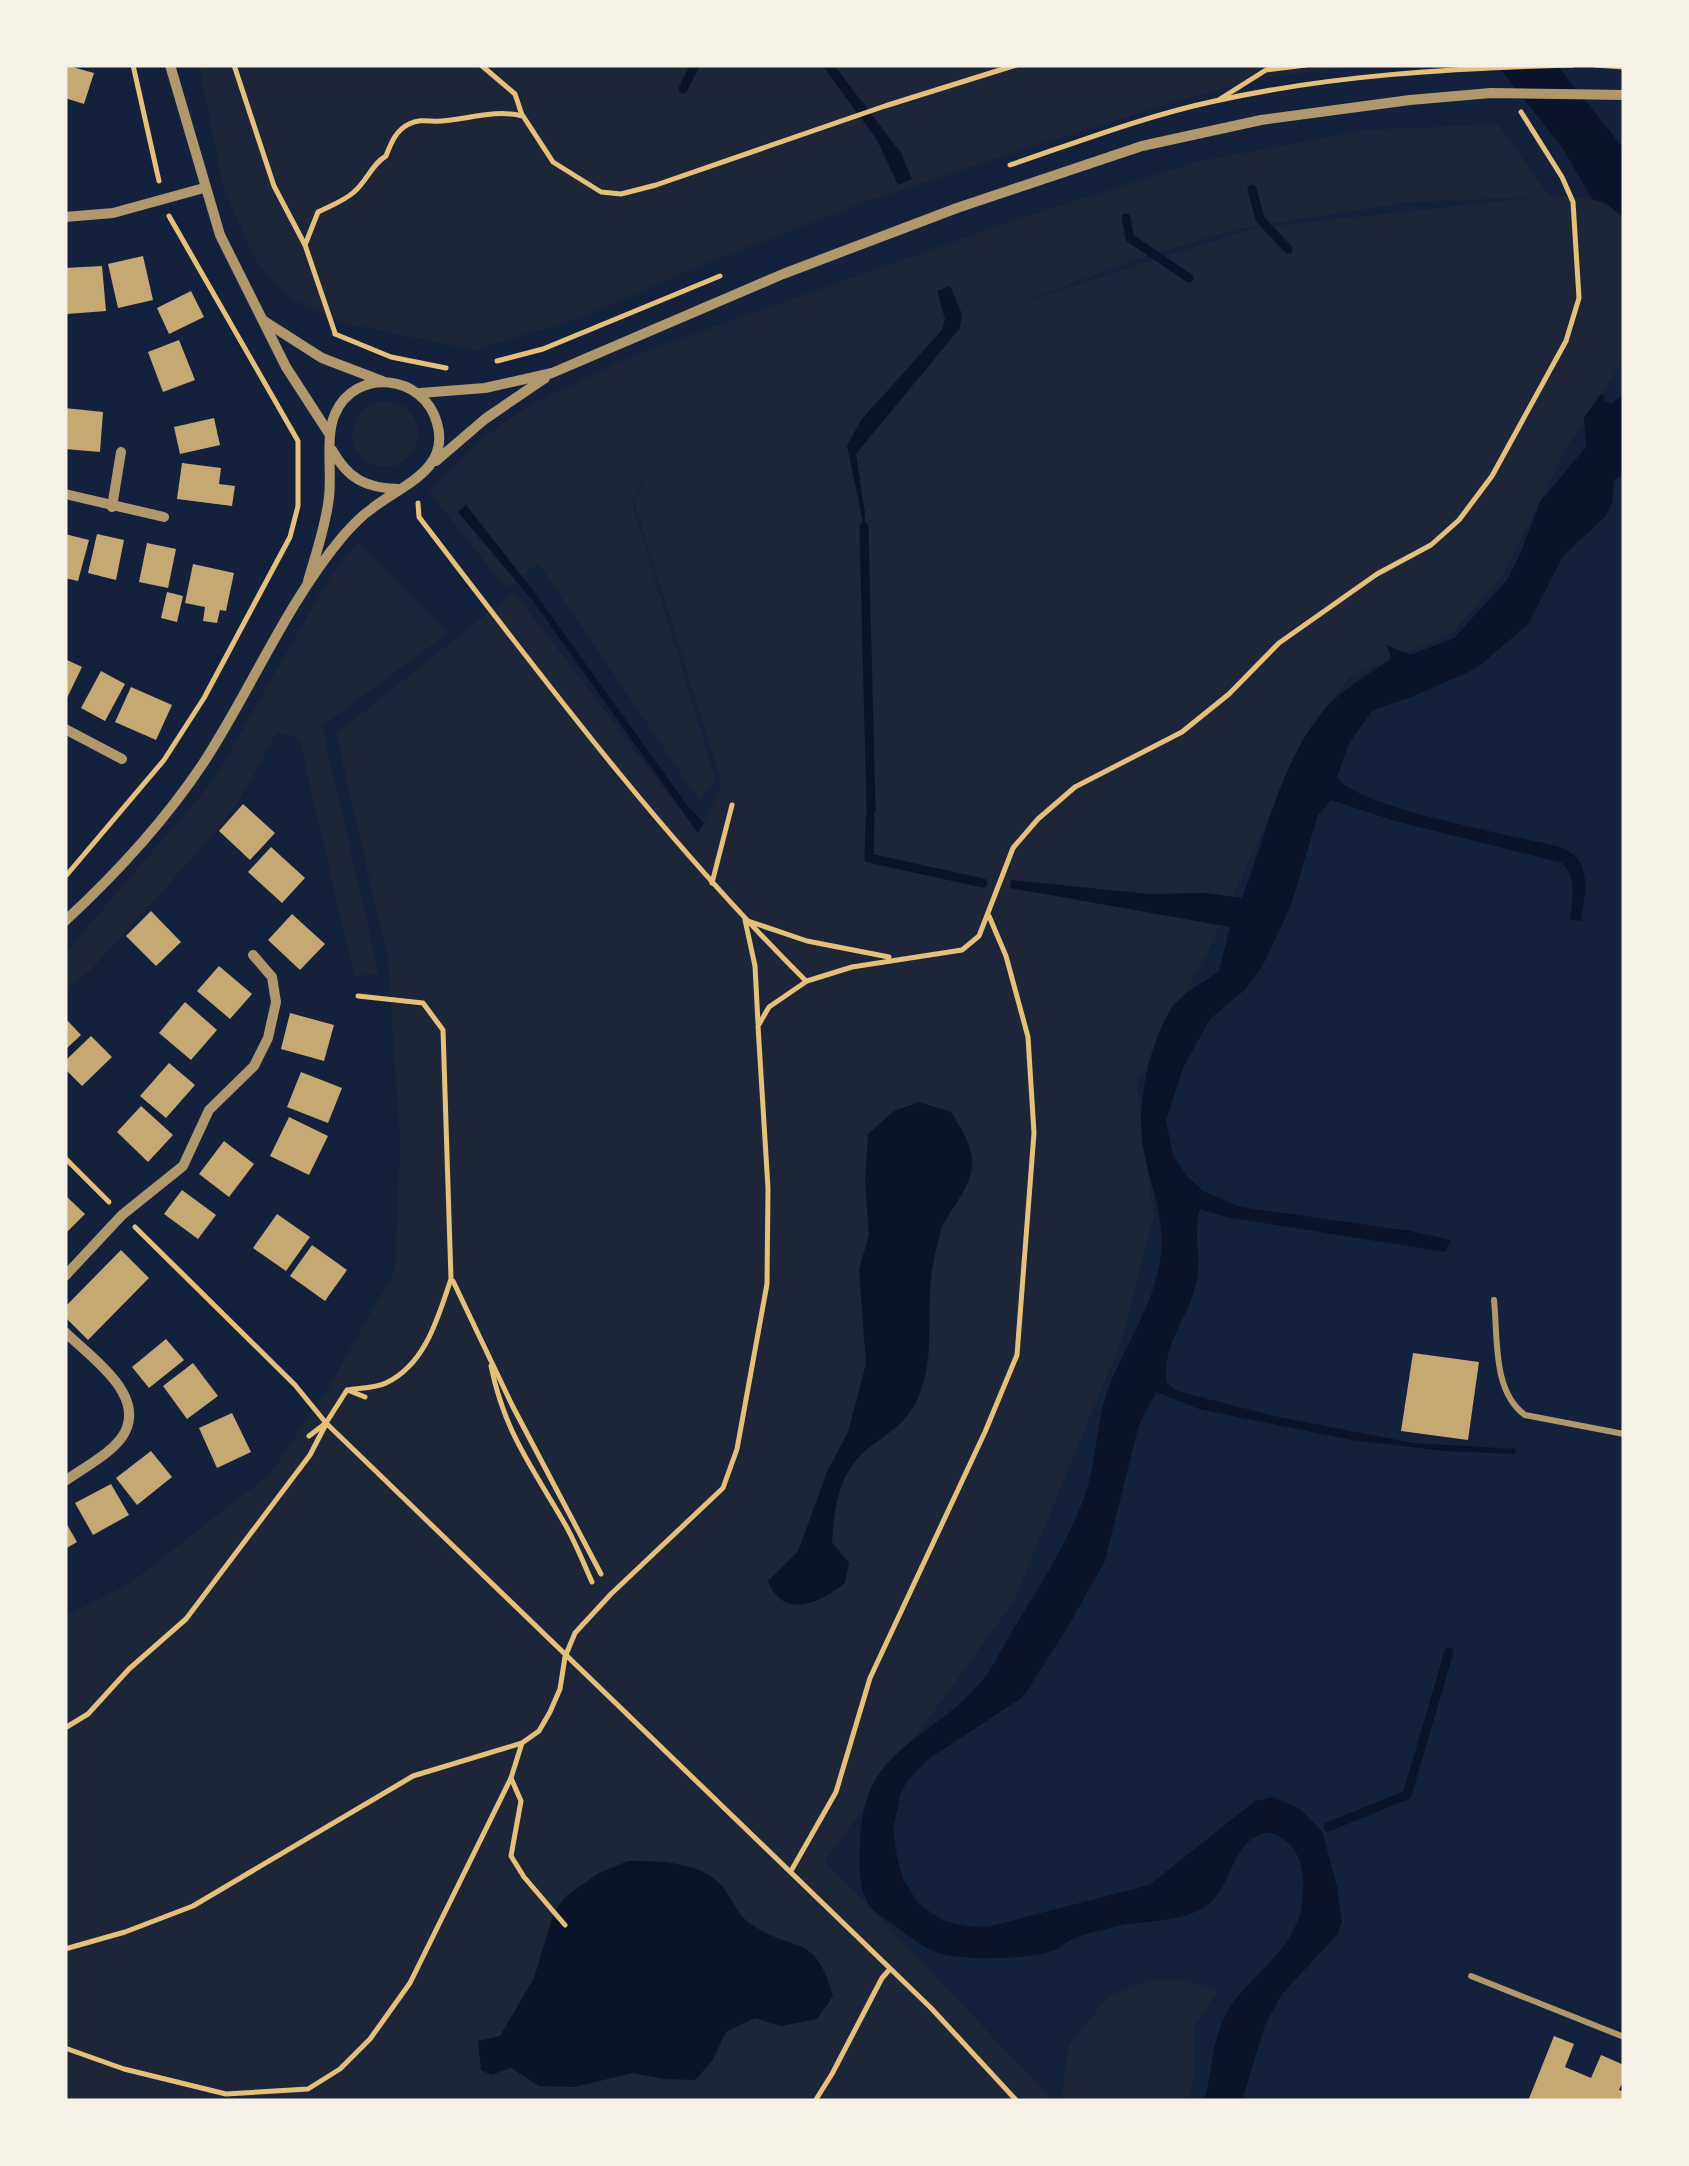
<svg xmlns="http://www.w3.org/2000/svg" width="1689" height="2166" viewBox="0 0 1689 2166" font-family="Figtree,sans-serif">
<style>
.green{fill:#1d2539;fill-rule:evenodd}
.water{fill:#0b132b}
.lines{fill:none;stroke-linecap:round;stroke-linejoin:round}
.stream{stroke:#0b132b;stroke-width:9}
.building{fill:#c6a872}
.path{stroke:#e5c07b;stroke-width:5}
.service{stroke:#b1986c;stroke-width:6}
.minor{stroke:#b1986c;stroke-width:10}
</style>
<rect width="100%" height="100%" fill="#14213d"/>
<!-- green -->
<g class="green">
<polygon points="199,65 1366,65 1271,77 1198,95 1025,149 865,202 692,269 578,319 475,350 343,323 291,299 279,288 256,261 224,190"/>
<path d="M1498,124L1549,196C1574,194 1609,199 1624,220V359L1567,447L1504,573L1451,634L1351,676L1308,731L1210,947L1137,1082L1154,1217L1121,1342L1014,1601L825,1861L1053,2100L65,2101V1616L129,1584L270,1474L329,1387L395,1270L400,1143L388,960L336,734L514,592L698,833L722,785L634,502L665,434L632,503L716,780L699,800L539,564L505,587L429,492L484,437L531,404L637,354L1009,222L1196,162L1364,130ZM1539,197L1255,228L1013,305L1140,258L1237,229L1410,202Z"/>
<circle cx="385" cy="434" r="33"/>
<polygon points="358,541 448,633 322,726 379,974 354,976 299,738 277,732 236,806 205,844 89,972 65,989 65,953 213,781 330,577"/>
<polygon points="1148,1980 1187,1980 1217,1992 1194,2027 1194,2076 1189,2101 1061,2101 1069,2045 1107,1998"/>
</g>
<!-- water -->
<g class="water">
<polygon points="822,65 834,65 901,153 912,179 898,185 877,140"/>
<polygon points="1497,65 1557,65 1624,149 1624,218 1605,202 1593,200 1561,146"/>
<polygon points="950,286 962,314 960,328 856,454 865,513 864,527 847,446 861,420 942,330 945,319 937,291"/>
<path d="M1601,394L1605,397L1604,401L1612,403L1624,394V473L1614,481L1612,503L1606,516L1563,556L1528,624L1477,668L1414,696L1373,710L1349,743L1337,777C1355,805 1483,829 1520,838C1536,842 1560,844 1573,854C1592,870 1584,900 1581,921L1570,920C1572,899 1578,879 1562,863L1395,821L1331,800L1318,815L1291,905L1264,963L1246,989L1210,1019L1183,1068L1166,1120L1173,1155L1187,1176L1203,1191L1241,1207L1410,1231L1451,1240L1445,1252L1226,1217L1200,1209C1192,1233 1202,1256 1197,1279C1191,1315 1160,1346 1167,1383L1177,1391L1274,1416L1413,1443L1516,1449L1515,1454L1445,1451L1351,1440L1199,1409L1156,1392L1139,1425L1105,1561L1066,1630L1023,1697L930,1758L907,1781L900,1796L893,1830L897,1857L904,1881L919,1904L942,1920L965,1926L987,1927L1149,1885L1255,1801L1273,1797L1300,1809L1322,1831L1337,1886L1342,1922L1337,1935L1282,1994L1265,2025L1242,2101H1204C1213,2071 1211,2040 1227,2012C1249,1975 1292,1953 1301,1909C1306,1883 1305,1849 1278,1836C1270,1833 1269,1831 1261,1834C1231,1845 1231,1889 1206,1906C1181,1923 1146,1920 1117,1926C1103,1930 1086,1933 1073,1939C1067,1941 1063,1946 1057,1949C1034,1960 964,1961 939,1953C924,1949 912,1938 900,1929C888,1921 871,1912 866,1899C858,1882 859,1863 860,1845C861,1747 927,1744 980,1683C994,1667 1003,1646 1014,1628C1039,1587 1067,1544 1084,1498C1098,1461 1095,1418 1111,1382C1129,1337 1155,1304 1161,1254C1165,1215 1149,1183 1143,1146C1136,1106 1149,1047 1169,1012C1180,994 1203,983 1219,971L1230,927L1010,888L1011,880L1149,894L1205,893L1242,898C1264,841 1280,767 1317,719C1335,694 1363,678 1388,661L1391,658L1387,645L1410,655L1454,638L1507,580L1522,550L1540,502L1586,447L1584,417Z"/>
<polygon points="466,505 532,589 687,805 704,823 698,833 533,601 458,512"/>
<path d="M919,1102L951,1112C960,1127 971,1143 972,1161C973,1188 950,1207 941,1230C938,1239 936,1250 934,1260C923,1308 939,1359 915,1404C904,1424 889,1433 871,1446C840,1469 834,1505 832,1542L849,1563L845,1583C820,1603 783,1620 768,1581L798,1551L827,1472L848,1432L866,1364L859,1269L869,1235L865,1182L868,1134L894,1111Z"/>
<path d="M628,1861C659,1861 702,1861 723,1887C734,1901 736,1914 751,1924C796,1955 815,1931 833,1996L817,2019L781,2026L755,2018L726,2032L712,2061L695,2080L663,2079L633,2073L574,2087L539,2086L511,2068L491,2075L481,2070L478,2041L500,2036L534,1978L554,1912L566,1896L599,1873Z"/>
</g>
<g class="lines">
<!-- stream -->
<g class="stream">
<polyline points="683,89 695,65"/>
<polyline points="1252,189 1260,219 1288,249"/>
<polyline points="1126,218 1130,238 1189,278"/>
<polyline points="864,527 871,810"/>
<polyline points="870,817 869,858 983,883"/>
<polyline points="1328,1827 1407,1795 1449,1652"/>
</g>
</g>
<!-- building -->
<g class="building">
<polygon points="65,65 94,73 84,104 65,98"/>
<polygon points="143,256 153,300 118,308 108,264"/>
<polygon points="102,266 106,311 67,314 65,268"/>
<polygon points="191,291 204,317 169,334 157,308"/>
<polygon points="179,340 195,380 163,392 148,352"/>
<polygon points="65,408 103,412 100,452 65,449"/>
<polygon points="214,418 220,445 180,454 174,427"/>
<polygon points="182,463 221,468 219,484 235,486 232,506 177,499"/>
<polygon points="65,534 89,540 78,581 65,578"/>
<polygon points="97,534 124,540 116,580 88,573"/>
<polygon points="147,543 176,549 168,588 139,582"/>
<polygon points="193,564 234,573 226,611 220,610 217,623 203,621 205,607 185,603"/>
<polygon points="167,592 183,596 177,622 161,618"/>
<polygon points="65,659 82,667 65,702"/>
<polygon points="101,671 125,684 105,721 81,708"/>
<polygon points="131,687 172,705 156,740 115,722"/>
<polygon points="243,804 275,833 250,860 219,831"/>
<polygon points="271,847 305,878 282,903 248,872"/>
<polygon points="151,911 181,942 156,966 126,936"/>
<polygon points="292,914 325,944 300,970 268,940"/>
<polygon points="219,966 252,994 230,1019 197,991"/>
<polygon points="185,1002 217,1030 191,1060 159,1033"/>
<polygon points="290,1013 334,1025 324,1061 281,1049"/>
<polygon points="65,1018 81,1035 65,1050"/>
<polygon points="91,1036 112,1057 82,1086 65,1069 65,1061"/>
<polygon points="169,1063 195,1085 166,1118 140,1096"/>
<polygon points="301,1072 342,1088 328,1123 287,1107"/>
<polygon points="141,1106 173,1135 148,1162 117,1132"/>
<polygon points="289,1117 328,1136 309,1175 270,1156"/>
<polygon points="224,1141 254,1164 229,1197 199,1174"/>
<polygon points="182,1190 216,1215 198,1239 164,1214"/>
<polygon points="65,1195 85,1214 65,1234"/>
<polygon points="277,1214 310,1237 286,1271 253,1248"/>
<polygon points="312,1245 347,1270 325,1301 290,1276"/>
<polygon points="121,1250 149,1278 88,1340 65,1317 65,1307"/>
<polygon points="166,1339 184,1360 149,1388 132,1367"/>
<polygon points="1413,1353 1479,1362 1468,1440 1401,1431"/>
<polygon points="193,1363 218,1396 187,1419 163,1386"/>
<polygon points="232,1413 251,1452 217,1468 199,1428"/>
<polygon points="151,1451 172,1477 137,1505 116,1478"/>
<polygon points="111,1484 129,1515 93,1535 75,1503"/>
<polygon points="65,1521 77,1542 65,1549"/>
<polygon points="1554,2036 1574,2044 1565,2067 1591,2078 1601,2055 1624,2065 1624,2079 1619,2090 1624,2092 1624,2101 1528,2101"/>
</g>
<g class="lines">
<!-- path -->
<g class="path">
<polyline points="133,65 159,181"/>
<polyline points="234,65 274,186 305,245 335,333"/>
<polyline points="481,65 515,94 522,115"/>
<polyline points="1595,65 1624,67"/>
<polyline points="1220,99 1266,70 1306,65"/>
<path d="M1010,165C1078,142 1145,116 1215,101C1332,75 1454,68 1573,65"/>
<path d="M305,245L318,212C330,206 344,201 354,192C367,181 372,164 386,156C391,143 396,130 409,124C421,118 430,122 442,121C469,119 495,109 523,116L553,162L601,192L621,194L656,185L885,106L1016,65"/>
<polyline points="335,334 391,357 446,368"/>
<polyline points="497,361 543,349 720,276"/>
<path d="M418,503L419,517C541,676 663,839 806,981"/>
<polyline points="65,877 164,760 204,698 290,537 298,506 298,441 169,216"/>
<polyline points="712,883 732,805"/>
<polyline points="758,1023 755,966 745,920 807,941 889,957"/>
<polyline points="65,1158 109,1202"/>
<polyline points="135,1227 295,1385 326,1423 931,2008 1017,2101"/>
<polyline points="453,1281 512,1405 601,1574"/>
<path d="M491,1366C505,1434 533,1468 566,1526C576,1544 584,1564 592,1582"/>
<polyline points="350,1391 365,1397"/>
<path d="M309,1436L326,1423L347,1390C359,1388 376,1388 386,1383C426,1364 438,1317 451,1279L443,1030L423,1003L358,996"/>
<polyline points="65,1728 88,1714 129,1669 186,1619 310,1455 325,1426"/>
<polyline points="511,1778 521,1801 511,1856 524,1877 565,1925"/>
<polyline points="791,1871 836,1792 870,1678 985,1432 1017,1355 1034,1133 1028,1037 1006,956 989,916"/>
<polyline points="65,1949 125,1932 193,1906 413,1776 522,1743 539,1731 550,1712 560,1689 565,1657 575,1633 611,1594 723,1488 737,1449 767,1284 768,1188 758,1026 769,1007 807,981 852,967 962,950 979,936 1013,848 1038,819 1075,787 1182,732 1229,694 1279,643 1377,574 1431,545 1459,520 1492,476 1566,341 1579,298 1573,202 1562,177 1521,112"/>
<polyline points="65,2048 124,2069 226,2094 308,2089 340,2069 370,2039 410,1983 511,1778 522,1743"/>
<polyline points="815,2101 832,2074 882,1978 890,1969"/>
</g>
<!-- service -->
<g class="service">
<path d="M1494,1300C1498,1337 1492,1391 1525,1415L1624,1434"/>
<polyline points="1471,1976 1624,2037"/>
</g>
<!-- minor -->
<g class="minor">
<polyline points="170,65 220,235 286,367 330,435"/>
<polyline points="65,217 113,213 204,188"/>
<polyline points="264,321 322,358 382,381"/>
<polyline points="420,393 485,388 552,373 783,274 957,208 1142,146 1261,120 1410,100 1491,93 1624,95"/>
<path d="M332,450C348,479 366,488 398,489"/>
<polyline points="436,461 485,419 545,378"/>
<polyline points="65,494 164,517"/>
<polyline points="112,507 121,452"/>
<polyline points="65,729 122,759"/>
<path d="M65,921C117,873 165,821 204,762C252,688 286,604 343,536C351,527 360,517 370,510C399,486 451,471 437,423C424,374 355,367 335,414C325,436 332,472 329,497C326,526 315,556 307,585"/>
<polyline points="65,1276 122,1215 183,1166 209,1110 254,1066 268,1038 276,1002 272,977 253,955"/>
<path d="M65,1332C89,1356 145,1393 125,1432C115,1452 83,1468 65,1481"/>
</g>
</g>
<!-- border -->
<rect width="1689" height="2166" fill="none" stroke="#f6f1e7" stroke-width="135"/>
</svg>
